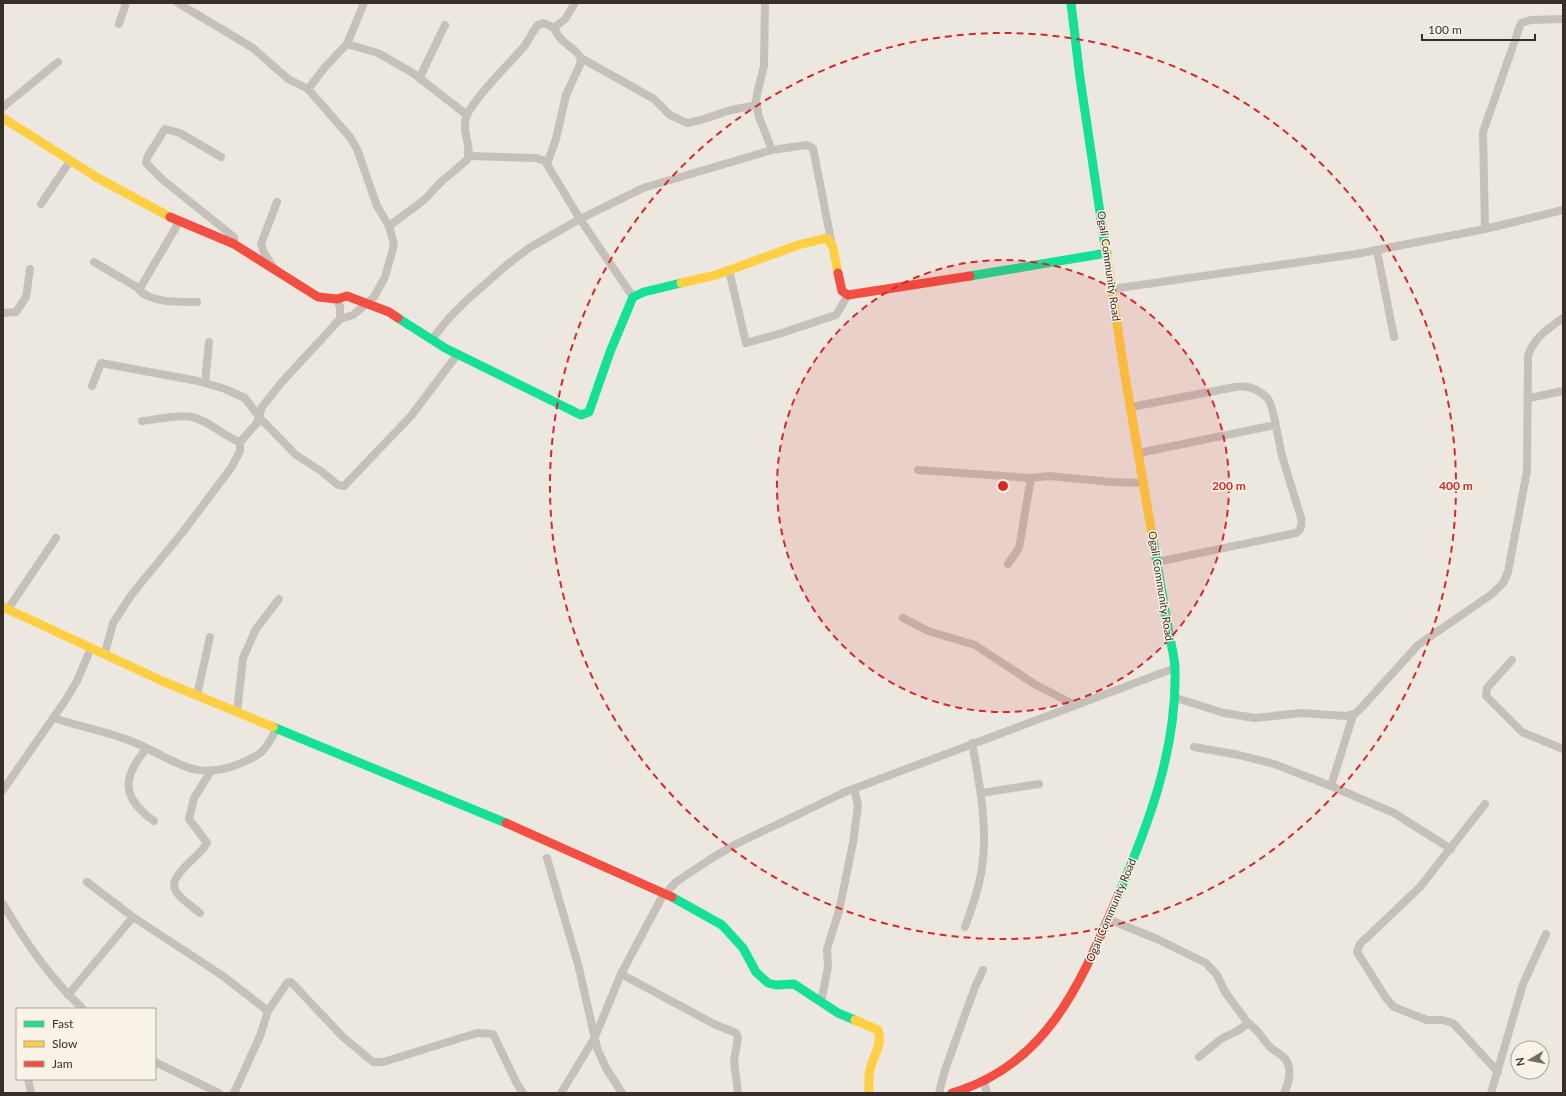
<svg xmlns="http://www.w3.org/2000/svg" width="1566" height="1096" viewBox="0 0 1566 1096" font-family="Lato,sans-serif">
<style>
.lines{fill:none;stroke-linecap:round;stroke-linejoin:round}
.street{stroke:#c5c0b9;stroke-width:8}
.fast{stroke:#16e098;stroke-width:9}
.slow{stroke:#ffcf43;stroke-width:9}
.jam{stroke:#f24e42;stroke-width:9}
.ring{fill:none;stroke:#d62828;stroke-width:2;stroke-dasharray:7 5}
.labels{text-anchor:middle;stroke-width:3;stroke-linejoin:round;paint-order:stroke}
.street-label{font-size:11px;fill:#362e27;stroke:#f9f3e7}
.centre{fill:#d62828;stroke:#f9f3e7;stroke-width:2}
.ring-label{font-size:12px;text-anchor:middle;font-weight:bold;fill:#d62828;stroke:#f9f3e7;stroke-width:3;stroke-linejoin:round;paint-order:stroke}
</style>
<rect width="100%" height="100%" fill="#ece8e0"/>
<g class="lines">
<!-- street -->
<g class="street">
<polyline points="178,3 253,48 288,79 308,89 350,137 357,149 377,206 389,226 394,245 385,277 374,297 353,315 340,319"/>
<polyline points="765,3 764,66 757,94 756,102 759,117 772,150 807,145 813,148 831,240"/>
<polyline points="119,24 126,3"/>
<path d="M554,28C562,46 572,44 581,58L654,99L670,115L687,123L701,120L731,110L757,105"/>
<polyline points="347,44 378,53 413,73 467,115"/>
<polyline points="420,77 445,25"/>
<polyline points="308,89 326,66 347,44 364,3"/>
<polyline points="3,107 58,62"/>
<polyline points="469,156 536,158 545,161 580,219 633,297"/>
<polyline points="221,157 180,133 165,129 148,156 146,163 163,180 234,237 234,244"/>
<polyline points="547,164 556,139 566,95 580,65 581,58"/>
<polyline points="41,204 70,161"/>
<path d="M179,222L139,290C151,303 180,302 197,302"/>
<path d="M389,226L424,200L442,181L467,160C473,146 460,130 467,115C476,96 506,67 521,50C528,43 531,33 538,25L544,23L554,28L565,19L575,3"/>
<polyline points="1485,229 1483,132 1521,23 1531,20 1563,19"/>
<polyline points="1377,251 1394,337"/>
<polyline points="94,262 140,289"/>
<polyline points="273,267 264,253 261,244 277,202"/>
<polyline points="729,270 746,343 782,333 836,315 848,295"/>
<polyline points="1112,289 1356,254 1485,229 1563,210"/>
<polyline points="3,313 16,312 26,297 30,269"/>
<polyline points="432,339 449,318 467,300 508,264 529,248 580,219 643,188 772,150"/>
<polyline points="205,383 209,342"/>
<polyline points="92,386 101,363 198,381 225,389 245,398 260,418 296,455 321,471 338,485 344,486 411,416 457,355"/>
<polyline points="1529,398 1563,391"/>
<path d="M1131,407L1235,387C1247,385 1259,389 1268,399C1273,404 1279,442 1281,452C1286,470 1292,488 1297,505C1300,514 1306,527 1296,533L1157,562"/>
<path d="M142,421C156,420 178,414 192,417C210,421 223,436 240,442"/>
<polyline points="1139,453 1275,425"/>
<polyline points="918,470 1031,478 1049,476 1111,482 1144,483"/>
<polyline points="1008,564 1019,548 1031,478"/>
<polyline points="8,609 56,538"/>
<polyline points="903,618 928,631 975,645 1036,685 1075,705"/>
<polyline points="105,653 113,623 132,594 182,533 231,468 240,451 240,442 257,423 262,407 281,383 340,319 340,307 337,299"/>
<polyline points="1512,660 1487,688 1486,696 1522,732 1563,749"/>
<polyline points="197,695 210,637"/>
<path d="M1176,698L1224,713L1255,718L1301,713L1345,716L1355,714L1362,707L1418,645L1492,594L1503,583L1508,572L1527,471L1528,356C1534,337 1548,329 1563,318"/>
<polyline points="237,712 243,658 256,629 279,599"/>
<path d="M53,718C81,727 112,732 138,744C174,760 194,781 236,765C262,755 264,753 277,728"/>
<polyline points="1194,747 1239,755 1274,764 1331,786 1394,813 1451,849"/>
<path d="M146,749C121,779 122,798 154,821"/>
<polyline points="1331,786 1353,715"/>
<polyline points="3,790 65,701 77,681 91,648"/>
<polyline points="981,793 1039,784"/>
<polyline points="1485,804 1420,887 1360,944 1357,952 1386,998 1394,1007 1427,1020 1443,1020 1453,1023 1498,1072"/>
<polyline points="547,858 579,968 597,1048 606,1068 622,1093"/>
<polyline points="87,882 133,917 223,976 268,1011"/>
<path d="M3,904C26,943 50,978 83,1009"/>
<path d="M200,913C169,889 164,886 195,857C200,852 203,850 207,843L189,819L194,798L211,771"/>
<path d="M1108,919L1157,939L1206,963L1217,975L1225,992L1248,1023C1258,1029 1263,1040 1271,1048C1276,1052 1283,1055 1286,1060C1292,1069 1289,1084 1284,1093"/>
<path d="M965,927C973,905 981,882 983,859C987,821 979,781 972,743"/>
<polyline points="621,974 716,1025 736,1033 738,1037 734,1061 738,1093"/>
<polyline points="68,995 133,917"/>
<polyline points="821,1002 828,967 827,949 839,911 853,843 858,805 854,789"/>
<polyline points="1199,1057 1221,1039 1239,1030 1248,1023"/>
<polyline points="155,1062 219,1093"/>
<polyline points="28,1079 31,1093"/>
<polyline points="984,1082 987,1093"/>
<polyline points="234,1093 260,1036 268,1011 287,983 291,982 343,1037 373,1062 383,1062 477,1033 493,1034 516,1082 523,1093"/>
<polyline points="561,1093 595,1037 621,974 662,897 676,882 709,860 736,844 845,792 1175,668"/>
<polyline points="939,1093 945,1070 975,987 983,970"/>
<polyline points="1491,1093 1523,984 1546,934"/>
</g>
<!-- fast -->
<g class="fast">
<polyline points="1071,3 1080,78 1105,246"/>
<polyline points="970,276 1107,253"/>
<polyline points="398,318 445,348 581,415 589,412 610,352 633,297 644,292 681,283"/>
<polyline points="273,727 506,823"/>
<polyline points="672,897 722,925 743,948 756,972 768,983 776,985 794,984 838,1013 855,1020"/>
<path d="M1117,898C1148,826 1177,750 1175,670C1175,656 1170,641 1168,628C1163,598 1158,569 1153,540"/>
</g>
<!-- slow -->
<g class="slow">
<polyline points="3,118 98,178 170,217"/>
<polyline points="1105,246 1125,376 1153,540"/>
<polyline points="681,283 716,275 798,245 827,238 833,247 838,273"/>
<polyline points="3,607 160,680 273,727"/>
<path d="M855,1020L878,1030C883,1045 873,1056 870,1070C868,1078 869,1086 869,1093"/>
</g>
<!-- jam -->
<g class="jam">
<polyline points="170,217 234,244 318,297 337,299 347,296 389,312 398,318"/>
<polyline points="838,273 842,291 848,295 970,276"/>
<polyline points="506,823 672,897"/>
<path d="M952,1093C1048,1065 1081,982 1117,898"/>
</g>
</g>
<!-- distance rings -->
<circle cx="1003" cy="486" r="226" fill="#d62828" fill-opacity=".12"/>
<g class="ring">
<circle cx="1003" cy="486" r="226"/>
<circle cx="1003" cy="486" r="453"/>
</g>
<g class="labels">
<!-- street labels -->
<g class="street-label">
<text transform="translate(1109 266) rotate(82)" y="4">Ogali Community Road</text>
<text transform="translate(1161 586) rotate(81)" y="4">Ogali Community Road</text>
<text transform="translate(1111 910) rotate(-67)" y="4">Ogali Community Road</text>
</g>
</g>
<circle cx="1003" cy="486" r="6" class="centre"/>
<g class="ring-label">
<text x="1229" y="490">200 m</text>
<text x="1456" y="490">400 m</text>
</g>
<!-- border -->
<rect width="1566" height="1096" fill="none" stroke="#362e27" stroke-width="8"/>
<!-- legend -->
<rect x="16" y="1008" width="140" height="72" fill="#f9f3e7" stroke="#aba49a"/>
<rect x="24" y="1021" width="20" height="6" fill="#16e098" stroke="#aba49a"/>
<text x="52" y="1028" font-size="12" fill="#362e27">Fast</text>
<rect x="24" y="1041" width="20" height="6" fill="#ffcf43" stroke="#aba49a"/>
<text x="52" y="1048" font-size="12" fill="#362e27">Slow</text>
<rect x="24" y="1061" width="20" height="6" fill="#f24e42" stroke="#aba49a"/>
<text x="52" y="1068" font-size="12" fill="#362e27">Jam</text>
<!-- north arrow -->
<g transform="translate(1530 1060) rotate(260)"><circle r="19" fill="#f9f3e7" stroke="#aba49a"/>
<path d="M0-3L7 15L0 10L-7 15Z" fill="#766f68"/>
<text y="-6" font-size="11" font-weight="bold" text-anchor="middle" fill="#362e27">N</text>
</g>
<!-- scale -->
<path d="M1422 34v6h113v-6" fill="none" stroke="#362e27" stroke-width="2"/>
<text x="1428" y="34" font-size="12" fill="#362e27" stroke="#f9f3e7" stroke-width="3" paint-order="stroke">100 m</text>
</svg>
